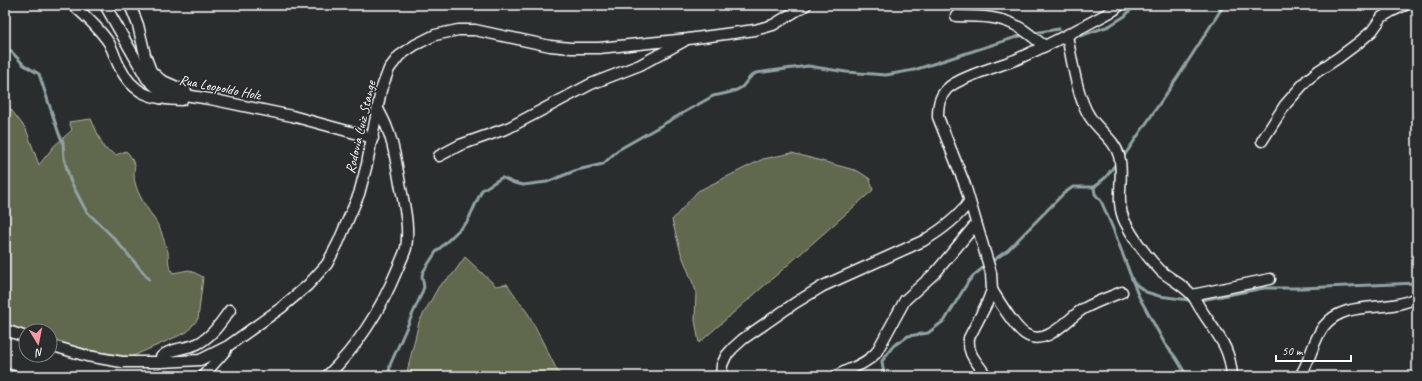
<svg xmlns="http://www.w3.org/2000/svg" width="1422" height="381" viewBox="0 0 1422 381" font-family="Caveat,sans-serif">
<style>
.green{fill:#60674e;stroke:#b0b3a6}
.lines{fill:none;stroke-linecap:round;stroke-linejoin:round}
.stream{stroke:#91a3a6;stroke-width:3}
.minor-casing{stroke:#fff;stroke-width:13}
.minor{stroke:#2a2d2e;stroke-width:10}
.labels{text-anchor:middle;stroke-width:3.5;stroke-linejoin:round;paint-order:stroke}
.street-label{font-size:14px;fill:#fff;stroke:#2a2d2e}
</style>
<rect width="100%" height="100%" fill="#2a2d2e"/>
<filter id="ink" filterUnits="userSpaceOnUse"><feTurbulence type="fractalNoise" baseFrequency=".025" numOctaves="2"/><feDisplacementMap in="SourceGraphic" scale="8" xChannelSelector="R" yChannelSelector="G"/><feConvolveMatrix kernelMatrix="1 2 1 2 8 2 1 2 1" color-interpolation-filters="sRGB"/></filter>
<g filter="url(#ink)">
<!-- green -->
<g class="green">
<path d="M5,102L26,129L39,165L54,146L72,130L69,122L91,119L104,148L116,155L126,151L129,154L135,165C129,190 151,210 161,231C163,238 166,246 168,252C169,262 167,264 173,273L189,270L203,277L198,319L187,332L131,357L95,351L50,341V331H26V334L5,330Z"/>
<polygon points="792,153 858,171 870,179 873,190 699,343 695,320 696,291 681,253 672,220 698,191 763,159"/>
<polygon points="465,257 496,286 507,284 529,315 560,376 406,376 419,322 439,286 453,274"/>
</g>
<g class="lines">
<!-- stream -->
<g class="stream">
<polyline points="1033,33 1059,29"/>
<polyline points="1080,36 1109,26 1125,16 1135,5"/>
<polyline points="5,45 24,65 39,74 59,134 63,142 64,158 70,180 84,207 87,212 113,237 149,279"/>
<polyline points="1124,156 1181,72 1224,5"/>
<polyline points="1094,187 1095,194 1101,201 1114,231 1138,295 1165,344 1176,358 1187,376"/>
<polyline points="994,260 1008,250 1063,194 1073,187 1094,187 1106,177 1115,165"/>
<polyline points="1133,282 1146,292 1159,296 1189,300"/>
<polyline points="1201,300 1264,288 1302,288 1417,283"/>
<path d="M389,376L390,365L421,295L424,287L422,276L423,272L436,252L467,222L470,216L482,190L501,178H503L514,183L523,185L547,182L577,170L603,164L618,150L713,96C723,94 734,93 742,87C747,82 749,76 756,73L808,66L846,72L886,75L914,70L1023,35"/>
<polyline points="884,376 882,361 893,346 904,339 908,336 928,333 945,320 968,282 973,276 984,267"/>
</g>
<!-- minor casing -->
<g class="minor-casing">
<g id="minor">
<path d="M73,5C87,17 99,28 109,43C113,50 115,58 119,66C133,94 152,100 182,100"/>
<polyline points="105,5 147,79 157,88 172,93 210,99 292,116 373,138"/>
<polyline points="130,5 138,25 145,55 151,71 161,80 186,91"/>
<path d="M956,16C979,16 1003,16 1022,29C1030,34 1037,41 1045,46"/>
<path d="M1067,36C1072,59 1077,98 1090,117C1099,131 1115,140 1119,156C1125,178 1114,199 1125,222C1134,239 1147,257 1161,271C1171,279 1184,286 1192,295C1196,300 1198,306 1202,311C1217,335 1230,346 1232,376"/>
<polyline points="1262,141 1285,105 1307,80 1318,71 1338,58 1358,43 1372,31 1382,17 1392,11 1405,5"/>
<polyline points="439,156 460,145 508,128 591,84 640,65 684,41"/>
<path d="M992,290C999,301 1014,327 1025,334C1046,348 1067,319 1083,309C1095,302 1109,297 1122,292"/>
<polyline points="1192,295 1270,279"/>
<polyline points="5,330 26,337"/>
<polyline points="50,345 87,356 122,362 161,362 200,360 228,346 281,308 308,285 327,264 338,243 359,194 367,164 381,90 389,69 399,56 415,45 435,35 458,30 475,30 550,46 571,48 599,48 688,39 755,30 773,25 806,5"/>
<path d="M161,362V357C170,348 186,349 197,344C212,337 221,322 230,310"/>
<polyline points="5,374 13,376"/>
<polyline points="203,376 226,350"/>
<path d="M327,376C357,347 381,309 397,270C400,263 404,255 406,248C410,225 403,200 399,178C396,162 394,144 387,128C385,122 381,115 378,109"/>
<path d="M721,376L722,365L726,356L733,348L743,339L795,303L823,286L923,241C940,231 957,219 969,202"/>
<path d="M836,376C850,368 865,365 876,353L905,300L936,272L976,224"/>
<path d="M986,376C978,362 967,356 969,338L987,303L992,290L991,273L965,185L938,117C938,106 939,97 947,89C957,78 999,66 1015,60C1049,45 1081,28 1114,10L1120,5"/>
<path d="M1300,376C1311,360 1313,339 1324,326C1346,298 1389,314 1417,297"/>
</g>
</g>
<!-- minor -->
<use href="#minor" class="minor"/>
</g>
</g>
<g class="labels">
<!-- street labels -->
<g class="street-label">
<text transform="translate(220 87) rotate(11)" y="5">Rua Leopoldo Holz</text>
<text transform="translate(360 127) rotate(-77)" y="5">Rodovia Luiz Stange</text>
</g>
</g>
<!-- margin -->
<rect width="1422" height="381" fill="none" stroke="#2a2d2e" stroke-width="20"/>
<rect x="10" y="10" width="1402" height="361" fill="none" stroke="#fff" stroke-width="1.5" filter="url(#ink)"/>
<!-- north arrow -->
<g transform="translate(38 343) rotate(170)"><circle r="19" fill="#2a2d2e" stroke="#7f8182"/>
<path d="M0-3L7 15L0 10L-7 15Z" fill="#ff9aa2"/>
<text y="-6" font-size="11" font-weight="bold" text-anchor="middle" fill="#ffffff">N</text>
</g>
<!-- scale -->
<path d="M1276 355v6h75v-6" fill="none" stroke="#ffffff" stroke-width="2"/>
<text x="1282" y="355" font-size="12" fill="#ffffff" stroke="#2a2d2e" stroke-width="3" paint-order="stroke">50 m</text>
</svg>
